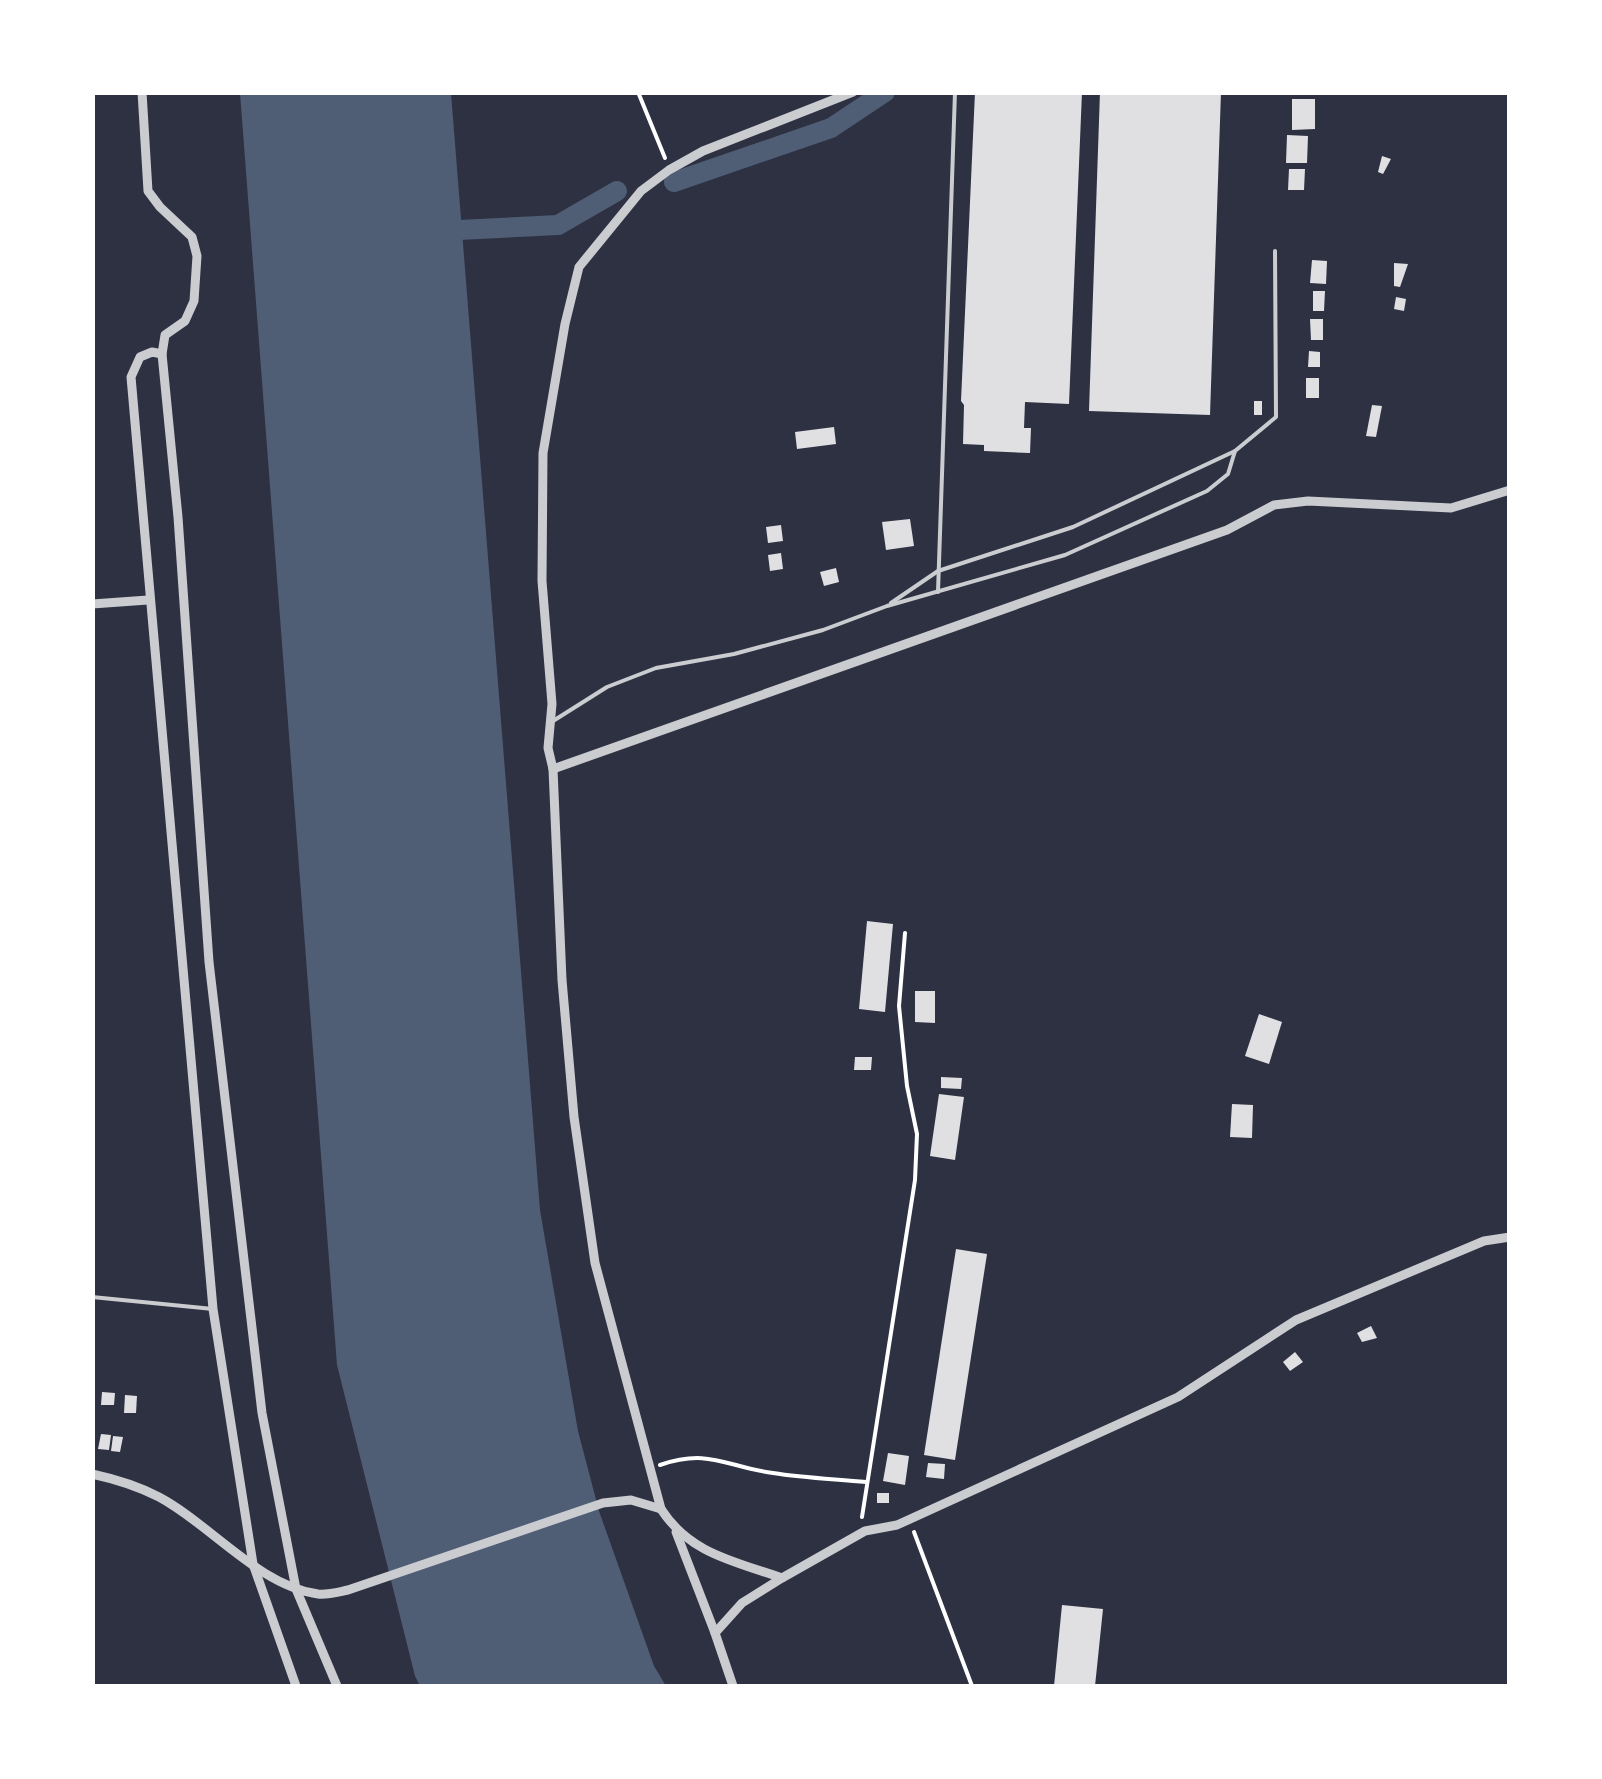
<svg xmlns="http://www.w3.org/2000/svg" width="1602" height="1779" viewBox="0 0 1602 1779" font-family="Montserrat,sans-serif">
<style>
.water{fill:#4f5d75}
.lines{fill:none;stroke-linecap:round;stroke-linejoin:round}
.canal{stroke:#4f5d75;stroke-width:20}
.building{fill:#e0e0e3}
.path{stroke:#fff;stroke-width:4}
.service{stroke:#caccd0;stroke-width:4}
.minor{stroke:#caccd0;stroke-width:9}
</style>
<rect width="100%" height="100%" fill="#2d3142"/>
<!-- water -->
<polygon class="water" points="240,93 451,93 540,1210 578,1431 599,1511 654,1666 666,1686 420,1686 415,1676 337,1365"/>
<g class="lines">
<!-- canal -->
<g class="canal">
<polyline points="674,182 831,128 885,92"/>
<polyline points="438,231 558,225 617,191"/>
</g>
</g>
<!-- building -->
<g class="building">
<polygon points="975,92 1082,92 1069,404 1025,402 1024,428 1031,428 1030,453 984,451 984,445 963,444 964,405 961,401"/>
<polygon points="1100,92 1221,92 1210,415 1089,411"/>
<polygon points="1292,99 1315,99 1315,129 1292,130"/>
<polygon points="1287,135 1308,136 1307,163 1286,163"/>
<polygon points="1382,156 1391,159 1383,174 1378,172"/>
<polygon points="1289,169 1305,169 1304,190 1288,190"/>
<polygon points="1312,260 1327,261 1326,284 1310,283"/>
<polygon points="1394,263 1408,264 1400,287 1394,286"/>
<polygon points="1313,291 1325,291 1324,311 1313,311"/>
<polygon points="1396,297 1406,299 1404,311 1394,309"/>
<polygon points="1310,319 1323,319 1323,340 1311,340"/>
<polygon points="1309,351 1320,352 1320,367 1308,367"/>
<rect x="1306" y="378" width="13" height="20"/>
<rect x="1254" y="401" width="8" height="14"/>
<polygon points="1372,405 1382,406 1376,437 1366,436"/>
<polygon points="834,427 836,444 797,449 795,432"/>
<polygon points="910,519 914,546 886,550 882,522"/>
<polygon points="781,525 783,541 768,543 766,527"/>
<polygon points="781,553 783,569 770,571 768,555"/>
<polygon points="836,568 839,582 824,586 820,572"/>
<polygon points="867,921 893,924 885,1012 859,1009"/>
<polygon points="915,991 935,991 935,1023 915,1022"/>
<polygon points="1259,1014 1282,1022 1269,1064 1245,1056"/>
<polygon points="855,1057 872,1057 871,1070 854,1070"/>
<polygon points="941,1077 962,1078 961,1089 941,1088"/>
<polygon points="939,1094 964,1097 955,1160 930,1156"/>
<polygon points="1232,1104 1253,1105 1252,1138 1230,1137"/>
<polygon points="956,1249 987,1254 955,1460 924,1455"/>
<polygon points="1371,1326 1377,1338 1362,1342 1357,1333"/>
<polygon points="1295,1352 1303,1362 1290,1371 1283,1362"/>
<polygon points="102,1392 115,1393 114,1405 101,1405"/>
<polygon points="125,1395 137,1396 136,1413 124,1413"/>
<polygon points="101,1434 111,1435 109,1450 98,1449"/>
<polygon points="113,1436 123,1437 120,1452 111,1451"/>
<polygon points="888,1453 909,1456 905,1485 883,1481"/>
<polygon points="928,1463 945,1464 944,1479 926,1477"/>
<rect x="877" y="1493" width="12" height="10"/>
<polygon points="1062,1605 1103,1609 1095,1686 1054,1686"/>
</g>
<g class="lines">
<!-- path -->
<g class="path">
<polyline points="638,92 665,158"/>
<path d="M660,1465C710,1448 726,1467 773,1473C804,1478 835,1479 866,1482"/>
<polyline points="862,1517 915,1180 917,1134 907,1086 899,1006 905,933"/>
<polyline points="914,1532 972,1686"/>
</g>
<!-- service -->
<g class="service">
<polyline points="938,592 955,92"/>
<polyline points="891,603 938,571 1073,527 1235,451 1276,417 1275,251"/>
<polyline points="553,721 607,687 656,668 734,654 823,630 887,606 1065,555 1207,491 1228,474 1235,451"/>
<polyline points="92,1297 213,1309"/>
</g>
<!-- minor -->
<g class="minor">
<polyline points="142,92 148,191 160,207 192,237 197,256 194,301 185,321 165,335 162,354 178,517 209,962 262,1413 296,1589 337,1686"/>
<polyline points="162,354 152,352 140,357 131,377 213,1309 253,1564 296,1686"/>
<polyline points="92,604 148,600"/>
<polyline points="553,769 1227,530 1274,505 1308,501 1451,508 1510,490"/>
<path d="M92,1474C115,1479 138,1486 159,1497C210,1524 259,1586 318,1594C328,1595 338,1592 348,1590L603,1503L631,1500L661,1509"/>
<polyline points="676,1532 715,1633"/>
<path d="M782,1578C734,1561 690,1554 661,1509L595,1263L574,1117L562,980L553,769L548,748L552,704L542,581L543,453L565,324L579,267L641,191L669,170L703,151L853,92"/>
<polyline points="733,1686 715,1633 742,1603 782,1578 865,1531 897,1525 1178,1397 1296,1320 1484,1241 1510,1237"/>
</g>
</g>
<!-- border -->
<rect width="1602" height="1779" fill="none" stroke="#ffffff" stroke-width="190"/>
</svg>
